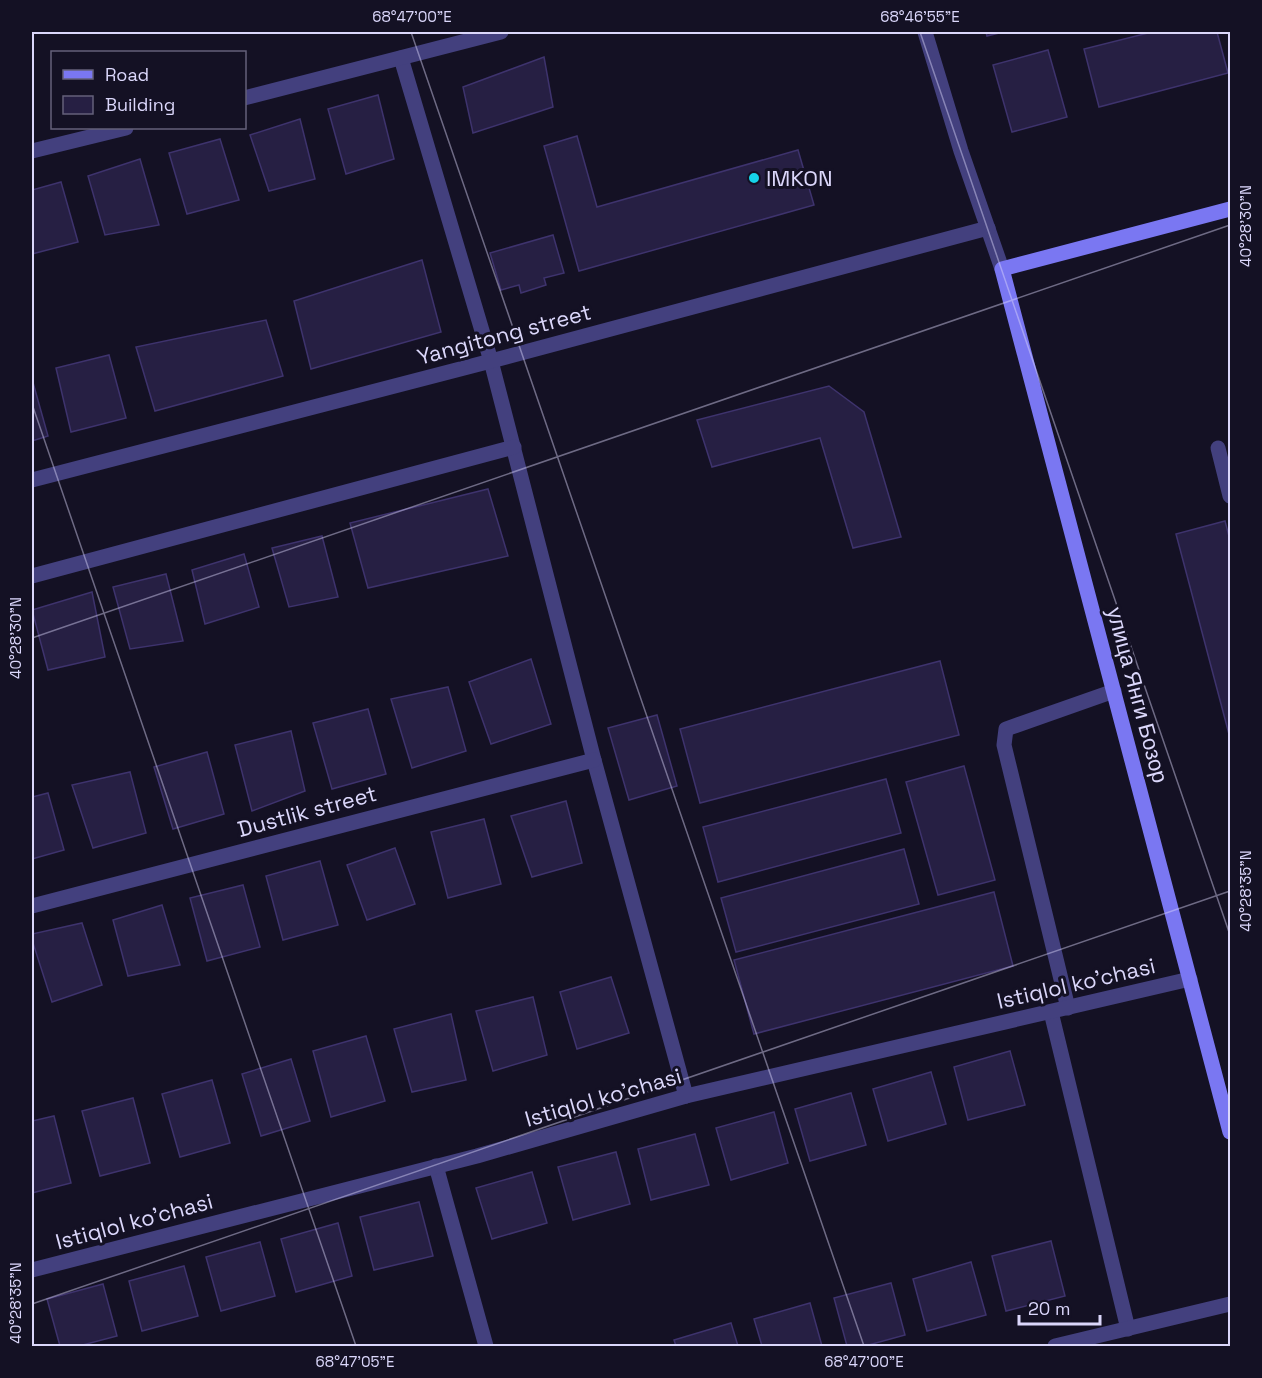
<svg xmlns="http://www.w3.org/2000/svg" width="1262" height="1378" viewBox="0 0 1262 1378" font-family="'Space Grotesk',sans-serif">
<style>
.building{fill:#261f43;stroke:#3e336d;stroke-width:1.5}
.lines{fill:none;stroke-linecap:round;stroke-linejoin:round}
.street{stroke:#43407e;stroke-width:15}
.secondary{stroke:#7a77f2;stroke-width:15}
.ticks{fill:none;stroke:#dbd7fb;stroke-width:1.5;stroke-opacity:0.45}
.poi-dot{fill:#16d3e9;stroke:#141124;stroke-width:2}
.labels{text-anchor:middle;stroke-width:6;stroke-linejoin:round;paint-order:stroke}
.poi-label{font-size:22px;fill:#dbd7fb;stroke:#141124;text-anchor:start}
.street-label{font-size:22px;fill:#dbd7fb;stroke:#141124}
.neatline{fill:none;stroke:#dbd7fb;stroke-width:2}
.ticks-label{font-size:15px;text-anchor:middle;fill:#dbd7fb}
</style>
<rect width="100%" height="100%" fill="#141124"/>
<!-- building -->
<g class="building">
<polygon points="986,32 1003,32 987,36"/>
<polygon points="1152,32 1217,32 1228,73 1099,107 1084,49"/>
<polygon points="1048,50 1067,117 1012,132 993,65"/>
<polygon points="544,57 553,107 473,133 463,87"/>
<polygon points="378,95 394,159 346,174 328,109"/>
<polygon points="300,119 315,179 269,191 250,135"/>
<polygon points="577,136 597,207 798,150 814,205 579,271 544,146"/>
<polygon points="220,139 239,200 187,214 169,153"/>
<polygon points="140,159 159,225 105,235 88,176"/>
<polygon points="61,182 78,242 32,254 32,190"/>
<polygon points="553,235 564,273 544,278 546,285 521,293 519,285 501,290 490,253"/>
<polygon points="422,260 441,332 311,369 294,301"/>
<polygon points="266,320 283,376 155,411 136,347"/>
<polygon points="109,355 126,418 71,432 56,368"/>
<polygon points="32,379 48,436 32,441"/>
<polygon points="829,386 864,412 901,537 853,548 820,438 712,467 697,420"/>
<polygon points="488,489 508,556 368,588 350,523"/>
<polygon points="1225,521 1230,540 1230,738 1176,534"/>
<polygon points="322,536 338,597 289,607 272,548"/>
<polygon points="244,554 259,607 205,624 192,570"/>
<polygon points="166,574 183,641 130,649 113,587"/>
<polygon points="92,592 105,657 48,670 32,610"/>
<polygon points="531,659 551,724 491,744 469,682"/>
<polygon points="940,661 959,735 700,803 680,729"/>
<polygon points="448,687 466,751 412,768 391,699"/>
<polygon points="368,709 386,774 332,789 313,723"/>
<polygon points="657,715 677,786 629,800 608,728"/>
<polygon points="291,731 305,791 252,811 235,745"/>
<polygon points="207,752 224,814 173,829 154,767"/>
<polygon points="964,766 995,880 938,895 906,782"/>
<polygon points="130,772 146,833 93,848 72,785"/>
<polygon points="886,779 901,833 718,882 703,827"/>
<polygon points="48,793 64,850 32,859 32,797"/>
<polygon points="566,801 582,863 532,877 511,816"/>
<polygon points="484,819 501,884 448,898 431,832"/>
<polygon points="395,848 415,904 367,920 347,865"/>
<polygon points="904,849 919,904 736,952 721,898"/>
<polygon points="320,861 338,925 283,940 266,876"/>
<polygon points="243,885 260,947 207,961 190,898"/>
<polygon points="994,892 1013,966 754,1034 734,960"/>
<polygon points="162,905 180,965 128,976 113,920"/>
<polygon points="82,923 102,985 52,1002 32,940 32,934"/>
<polygon points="611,977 629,1033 577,1049 560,992"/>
<polygon points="533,997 547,1055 493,1071 476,1011"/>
<polygon points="451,1014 466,1080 412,1092 394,1029"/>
<polygon points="366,1036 385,1101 331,1117 313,1051"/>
<polygon points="1010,1051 1025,1105 968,1120 954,1067"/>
<polygon points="291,1059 310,1121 261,1136 242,1074"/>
<polygon points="931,1072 946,1124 888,1141 873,1089"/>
<polygon points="212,1080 230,1143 180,1157 162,1094"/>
<polygon points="851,1093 866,1145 810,1161 795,1109"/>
<polygon points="133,1098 150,1163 100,1176 82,1111"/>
<polygon points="774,1112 788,1163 731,1180 716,1128"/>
<polygon points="54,1116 71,1183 32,1193 32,1121"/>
<polygon points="695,1134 709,1185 651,1200 638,1149"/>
<polygon points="616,1152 630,1204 573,1220 558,1167"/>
<polygon points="532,1172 547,1223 492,1239 476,1188"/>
<polygon points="419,1202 433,1256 374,1270 360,1217"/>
<polygon points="338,1223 352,1276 296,1292 281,1239"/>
<polygon points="1051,1241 1065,1296 1006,1311 992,1256"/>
<polygon points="260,1242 275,1296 221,1311 206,1257"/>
<polygon points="971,1262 986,1315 927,1331 913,1279"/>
<polygon points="184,1266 198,1316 142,1331 129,1281"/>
<polygon points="891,1283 905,1335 865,1346 847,1346 834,1298"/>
<polygon points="103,1284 117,1336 79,1346 60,1346 47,1299"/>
<polygon points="810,1303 822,1346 762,1346 754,1319"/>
<polygon points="731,1323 738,1346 676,1346 674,1340"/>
</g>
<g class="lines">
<!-- street -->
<g class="street">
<polyline points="925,32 961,151 1002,269"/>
<polyline points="401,58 491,361 594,760 686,1096"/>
<polyline points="244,98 501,32"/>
<polyline points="32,151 126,128"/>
<polyline points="1218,448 1230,496"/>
<polyline points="32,480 491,361 988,228"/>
<polyline points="32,576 514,447"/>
<polyline points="32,906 594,760"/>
<polyline points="1068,1008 1004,745 1006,729 1114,691"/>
<polyline points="1051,1012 1128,1329"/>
<polyline points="436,1166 486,1346"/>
<polyline points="32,1270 477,1156 686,1096 1190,979"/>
<polyline points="1055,1346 1230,1304"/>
</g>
<!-- secondary -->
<polyline class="secondary" points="1230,209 1002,269 1230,1132"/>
</g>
<!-- ticks -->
<path class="ticks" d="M411,32L864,1346M920,32L1230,935M32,404L356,1346M32,638L1230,225M32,1304L1230,891"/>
<!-- markers -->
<circle class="poi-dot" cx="754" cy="178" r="6"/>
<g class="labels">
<!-- poi labels -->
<g class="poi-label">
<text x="766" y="186">IMKON</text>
</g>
<!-- street labels -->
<g class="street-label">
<text transform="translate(504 334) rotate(-15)" y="8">Yangitong street</text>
<text transform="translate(1138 695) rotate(75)" y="8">улица Янги Бозор</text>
<text transform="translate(307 811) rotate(-15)" y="8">Dustlik street</text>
<text transform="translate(1076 983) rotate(-13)" y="8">Istiqlol ko'chasi</text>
<text transform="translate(603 1097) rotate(-16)" y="8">Istiqlol ko'chasi</text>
<text transform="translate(134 1221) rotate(-15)" y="8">Istiqlol ko'chasi</text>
</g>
</g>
<!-- border -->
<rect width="1262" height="1378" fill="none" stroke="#141124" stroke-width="66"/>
<!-- legend -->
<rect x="51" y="51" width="195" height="78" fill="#141124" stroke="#64607a" stroke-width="1.5"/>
<rect x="63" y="70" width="30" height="9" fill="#7a77f2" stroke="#64607a" stroke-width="1.5"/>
<text x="105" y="81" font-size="18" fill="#dbd7fb">Road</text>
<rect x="63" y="96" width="30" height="18" fill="#261f43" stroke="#64607a" stroke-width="1.5"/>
<text x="105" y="111" font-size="18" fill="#dbd7fb">Building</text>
<!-- scale -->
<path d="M1019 1315v9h81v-9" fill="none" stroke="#dbd7fb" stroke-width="3"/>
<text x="1028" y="1315" font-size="18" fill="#dbd7fb" stroke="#141124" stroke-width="4.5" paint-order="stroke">20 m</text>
<rect x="33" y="33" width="1196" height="1312" class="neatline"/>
<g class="ticks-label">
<text x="412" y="22">68°47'00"E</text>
<text x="920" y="22">68°46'55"E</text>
<text transform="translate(1246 226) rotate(-90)" y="5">40°28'30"N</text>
<text transform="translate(16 638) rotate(-90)" y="5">40°28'30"N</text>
<text transform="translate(1246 891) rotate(-90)" y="5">40°28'35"N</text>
<text transform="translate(16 1303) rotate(-90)" y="5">40°28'35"N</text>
<text x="355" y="1367">68°47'05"E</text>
<text x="864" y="1367">68°47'00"E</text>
</g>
</svg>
